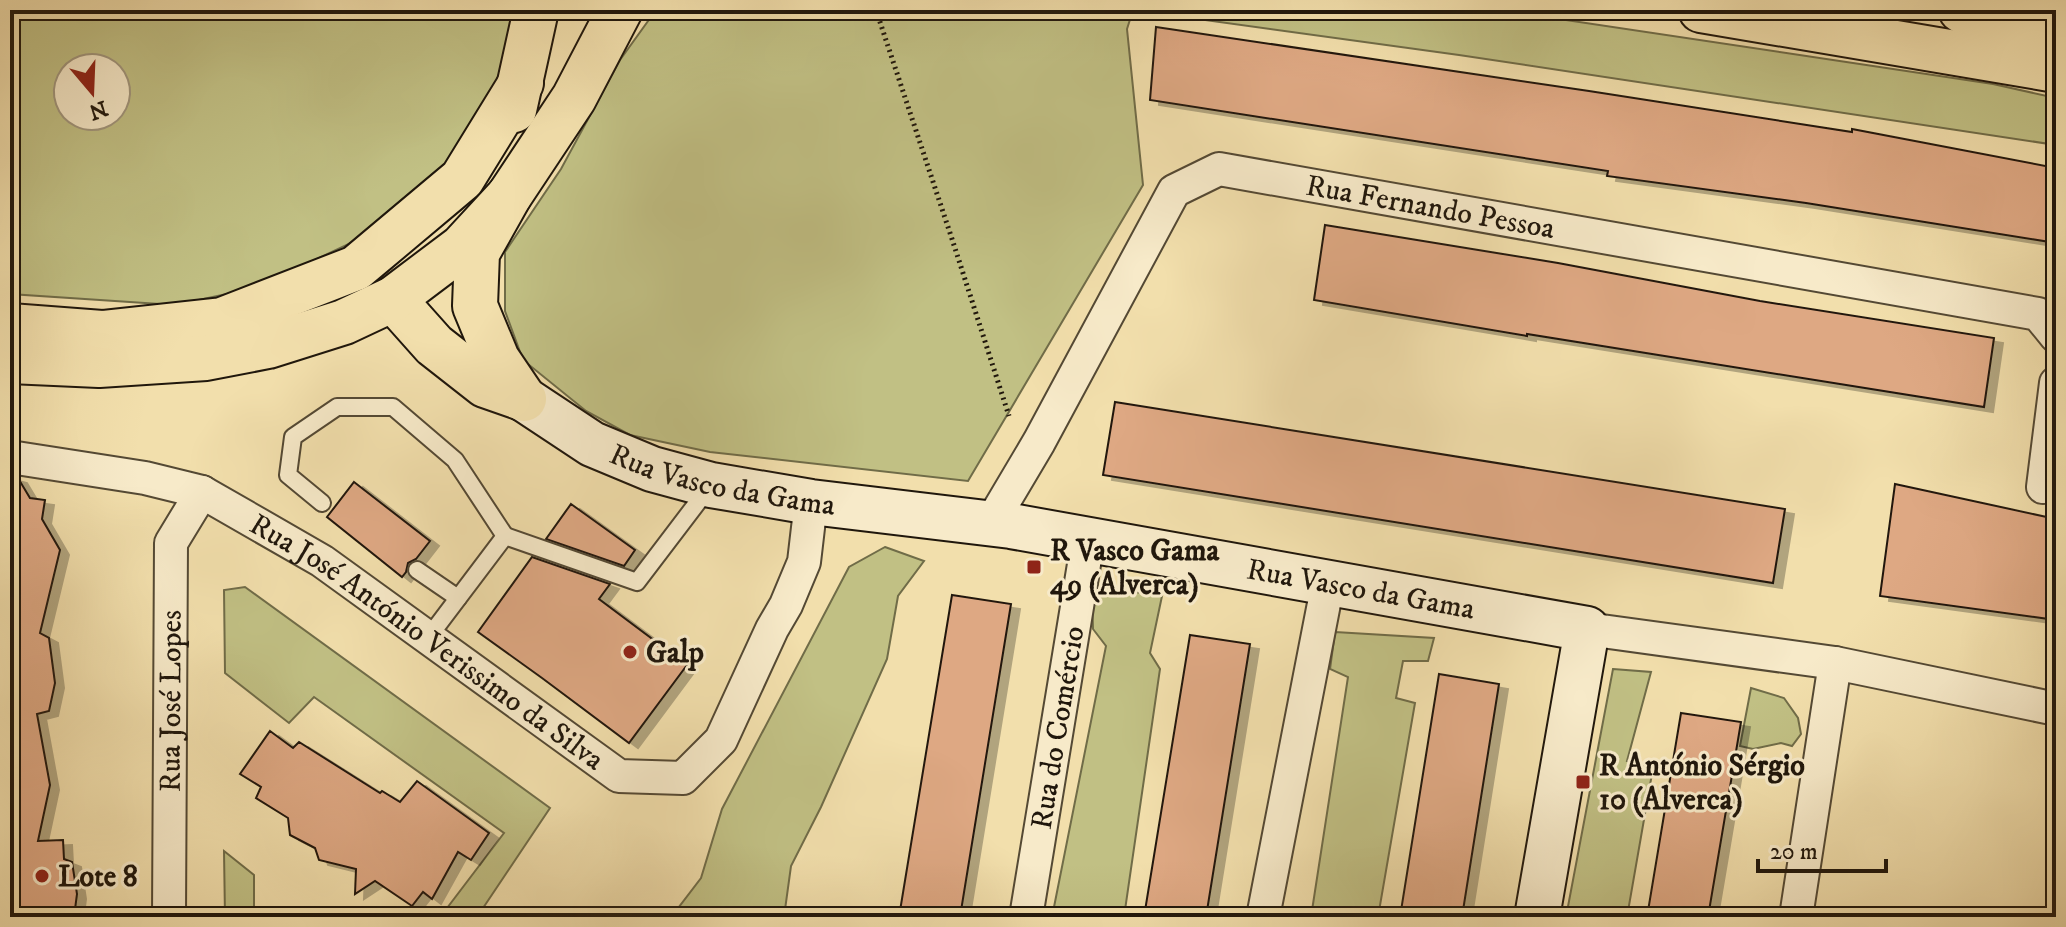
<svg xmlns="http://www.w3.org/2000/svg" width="2066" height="927" viewBox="0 0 2066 927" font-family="'IM FELL DW Pica',serif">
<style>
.green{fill:#c1c084;stroke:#706c48;stroke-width:2;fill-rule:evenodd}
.building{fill:#dea883;stroke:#20170c;stroke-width:2;filter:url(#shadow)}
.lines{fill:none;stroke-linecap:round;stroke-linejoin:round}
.lane-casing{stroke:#544934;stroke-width:20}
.street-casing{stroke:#544934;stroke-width:36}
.secondary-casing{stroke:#20170c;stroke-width:48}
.primary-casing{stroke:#20170c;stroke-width:48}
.highway-casing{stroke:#20170c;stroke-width:48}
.path{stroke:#20170c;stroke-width:5;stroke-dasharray:2 4;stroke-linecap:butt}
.lane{stroke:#f7eac9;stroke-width:16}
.street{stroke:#f7eac9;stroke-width:32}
.secondary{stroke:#f7eac9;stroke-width:44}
.primary{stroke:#f2dfac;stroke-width:44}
.highway{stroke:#f2dfac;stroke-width:44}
.poi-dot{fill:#8f2418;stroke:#f7eac9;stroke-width:3}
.labels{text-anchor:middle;stroke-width:6;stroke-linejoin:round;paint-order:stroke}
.street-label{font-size:30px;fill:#20170c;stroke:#f7eac9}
.poi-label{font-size:30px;font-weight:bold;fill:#20170c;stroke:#f7eac9;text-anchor:start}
</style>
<defs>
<filter id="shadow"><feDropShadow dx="9" dy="5" stdDeviation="0" flood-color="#0004"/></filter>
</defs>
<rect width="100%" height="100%" fill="#f2dfac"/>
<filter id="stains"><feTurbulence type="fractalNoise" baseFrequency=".0025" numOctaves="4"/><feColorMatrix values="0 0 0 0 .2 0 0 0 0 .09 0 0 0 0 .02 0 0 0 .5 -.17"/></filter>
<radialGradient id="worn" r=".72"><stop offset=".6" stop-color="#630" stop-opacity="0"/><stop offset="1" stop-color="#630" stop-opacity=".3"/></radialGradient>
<!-- green -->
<g class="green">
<path d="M10,10H517V20L489,104L440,177L353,242L255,288L175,305L10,294ZM68,68H116V116H68Z"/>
<polygon points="656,10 1499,10 1993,84 2056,98 2056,145 1459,55 1133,10 1127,29 1143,185 968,481 710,452 630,435 586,411 523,360 505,311 505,252 561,169 620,60"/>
<polygon points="885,547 924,561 898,596 887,659 821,807 791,866 784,917 680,917 678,915 679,907 701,878 722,809 849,567"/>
<polygon points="245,587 550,808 477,917 441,916 504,833 314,697 289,723 225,673 224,590"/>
<polygon points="1102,587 1162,596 1150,653 1160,669 1124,917 1052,917 1106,646 1093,629 1092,594"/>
<polygon points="1335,632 1434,638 1428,661 1403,661 1396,698 1415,703 1378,917 1311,917 1348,677 1330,669"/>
<polygon points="1613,669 1651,672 1627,761 1653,768 1627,917 1566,917"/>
<polygon points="1751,688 1784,698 1798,718 1801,734 1792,746 1781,743 1753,749 1740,746"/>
<polygon points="224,851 254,875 254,911 262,917 225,917"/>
</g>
<!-- building -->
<g class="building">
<polygon points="1156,27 1589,91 1852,132 1852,129 2056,168 2056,203 2050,242 1806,203 1607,176 1608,171 1150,100"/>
<polygon points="1325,225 1558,263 1760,301 1994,338 1984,407 1527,334 1527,336 1314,300"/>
<polygon points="1115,402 1785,509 1773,583 1103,475"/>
<polygon points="10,476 18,478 30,498 45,500 42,519 60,550 40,633 49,638 55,683 49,711 37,714 50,785 38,841 63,840 64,859 72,862 77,894 74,917 10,917"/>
<polygon points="354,482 430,541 416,559 408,563 406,572 402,577 327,517"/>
<polygon points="1895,484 2056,519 2056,620 1880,596"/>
<polygon points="571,504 635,550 624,566 546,539"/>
<polygon points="532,557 610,584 599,599 687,665 629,743 542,678 478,632"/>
<polygon points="952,595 1011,604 960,917 899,917"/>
<polygon points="1190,635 1250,644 1206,917 1144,917"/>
<polygon points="1439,674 1499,684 1462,917 1400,917"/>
<polygon points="1681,713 1741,722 1708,917 1647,917"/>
<polygon points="270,731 293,748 299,742 380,793 382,791 400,802 417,781 489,833 471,860 458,852 432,899 423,892 412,906 375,881 355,894 356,869 319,860 315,848 290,835 288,818 256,798 261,787 240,774"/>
</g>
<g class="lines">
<!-- lane casing -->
<g class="lane-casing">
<g id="lane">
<polyline points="322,503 288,475 293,437 337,407 393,407 455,460 505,536"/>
<polyline points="417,570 458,598"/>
<polyline points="428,638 505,536 637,582 710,486"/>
</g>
</g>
<!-- street casing -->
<g class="street-casing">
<g id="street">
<path id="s1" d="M10,457L145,478L202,492L322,561L619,776L683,778L721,740L772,629L786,605L804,562L811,502"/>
<polyline points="2043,487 2056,383"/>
<path id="s2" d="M991,523L1039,442L1174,191L1219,169L2038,314L2056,336"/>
<polyline points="1587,629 1835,663 2056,709"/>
<path id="s3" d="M169,917L171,543L202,492"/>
<path id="s4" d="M1026,917L1088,540"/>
<polyline points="1263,917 1328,583"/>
<polyline points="1796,917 1835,663"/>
</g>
</g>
<!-- secondary casing -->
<g class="secondary-casing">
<g id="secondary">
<path id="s5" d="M524,399L592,444L652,469L711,485L811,502L1011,526L1587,629L1537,917"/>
</g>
</g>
<!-- primary casing -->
<g class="primary-casing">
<g id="primary">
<polyline points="514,110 536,10"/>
<polyline points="393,299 434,345 485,385 522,398"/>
<polyline points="10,326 102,333 222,320 356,268 462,179 521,83"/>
<polyline points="10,361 99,365 206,358 268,346 344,322 393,299 462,247 509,196"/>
<polyline points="524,399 497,359 475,306 477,253 509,196 574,98 620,10"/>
</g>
</g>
<!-- highway casing -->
<g class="highway-casing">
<g id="highway">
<polyline points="1701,10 2056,70"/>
<polyline points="1961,10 1979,22 2056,38"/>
</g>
</g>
<!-- path -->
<polyline class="path" points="876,10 953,242 1009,416"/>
<!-- lane -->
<use href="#lane" class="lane"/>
<!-- street -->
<use href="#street" class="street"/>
<!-- secondary -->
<use href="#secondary" class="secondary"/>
<!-- primary -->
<use href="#primary" class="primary"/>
<!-- highway -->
<use href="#highway" class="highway"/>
</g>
<!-- markers -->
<g class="poi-dot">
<rect x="1026" y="559" width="16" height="16" rx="4"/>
<circle cx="630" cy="652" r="8"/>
<rect x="1575" y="774" width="16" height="16" rx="4"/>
<circle cx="42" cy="876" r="8"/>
</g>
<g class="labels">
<!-- street labels -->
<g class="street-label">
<text dy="10" stroke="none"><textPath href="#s2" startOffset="644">Rua Fernando Pessoa</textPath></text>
<text dy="10" stroke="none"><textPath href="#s5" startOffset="218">Rua Vasco da Gama</textPath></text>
<text dy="10" stroke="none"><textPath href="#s5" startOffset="866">Rua Vasco da Gama</textPath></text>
<text dy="10" stroke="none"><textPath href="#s1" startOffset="466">Rua José António Verissimo da Silva</textPath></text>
<text dy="10" stroke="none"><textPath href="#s3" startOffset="216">Rua José Lopes</textPath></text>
<text dy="10" stroke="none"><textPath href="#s4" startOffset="192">Rua do Comércio</textPath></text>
</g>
<!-- poi labels -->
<g class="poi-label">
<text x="1050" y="560">R Vasco Gama<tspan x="1050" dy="34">49 (Alverca)</tspan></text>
<text x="646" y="662">Galp</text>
<text x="1599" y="775">R António Sérgio<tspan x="1599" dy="34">10 (Alverca)</tspan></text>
<text x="58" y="886">Lote 8</text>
</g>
</g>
<!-- margin -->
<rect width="2066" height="927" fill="none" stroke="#f2dfac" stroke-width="40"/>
<rect x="12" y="12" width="2042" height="903" fill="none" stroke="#20170c" stroke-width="4"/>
<rect x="20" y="20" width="2026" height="887" fill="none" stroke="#20170c" stroke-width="2"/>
<!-- north arrow -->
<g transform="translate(92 92) rotate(161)"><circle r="38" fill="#f7eac9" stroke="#a1967d" stroke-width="2"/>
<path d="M0-6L14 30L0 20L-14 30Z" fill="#8f2418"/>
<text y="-12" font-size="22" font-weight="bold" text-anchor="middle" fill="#20170c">N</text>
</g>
<!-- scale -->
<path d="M1758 859v12h128v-12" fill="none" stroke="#20170c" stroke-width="4"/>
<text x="1770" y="859" font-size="24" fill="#20170c" stroke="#f7eac9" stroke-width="6" paint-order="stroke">20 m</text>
<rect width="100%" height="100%" filter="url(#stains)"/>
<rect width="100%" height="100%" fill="url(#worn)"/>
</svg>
